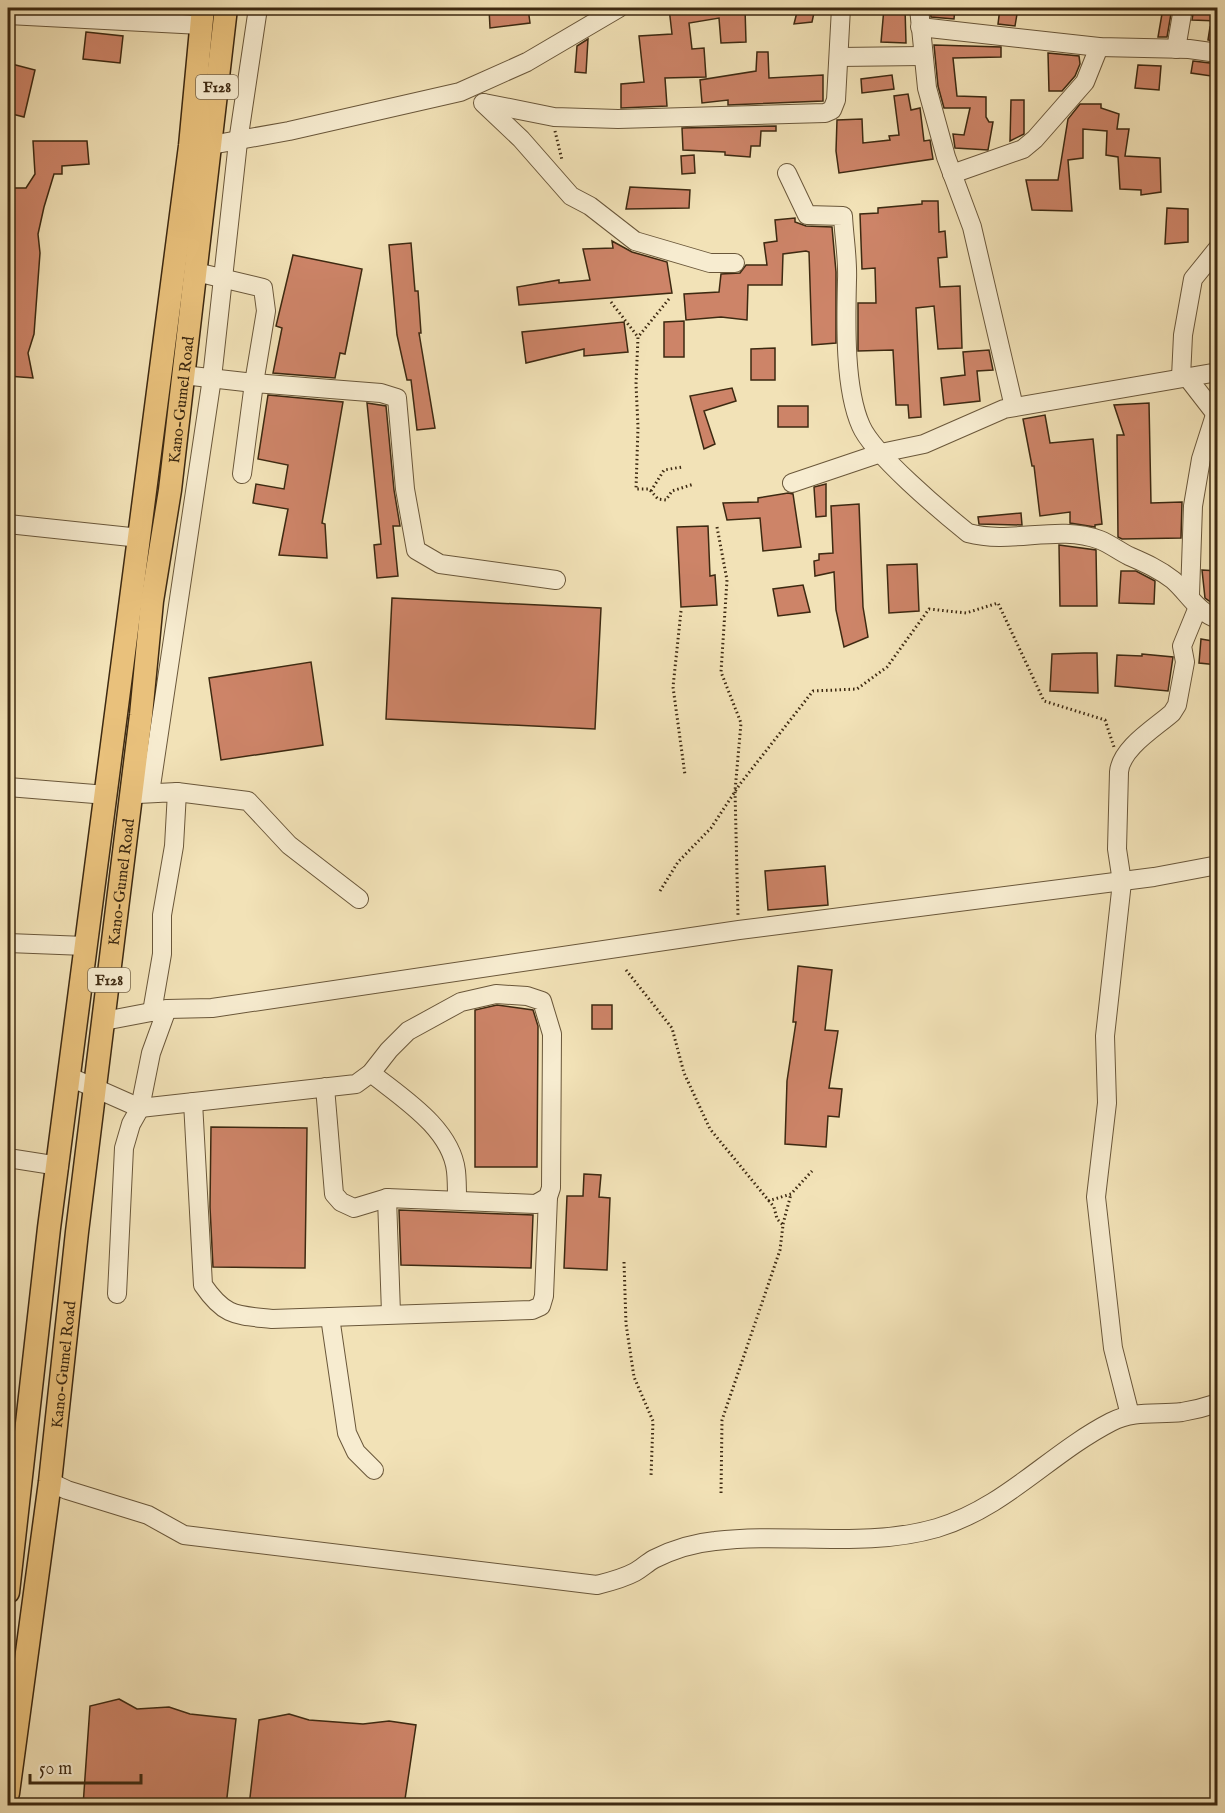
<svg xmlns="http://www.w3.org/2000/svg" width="1225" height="1813" viewBox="0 0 1225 1813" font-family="'IM FELL English',serif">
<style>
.building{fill:#cd8468;stroke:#3d2911;stroke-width:1.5}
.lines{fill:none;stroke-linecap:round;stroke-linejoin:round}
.minor-casing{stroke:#6a573a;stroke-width:20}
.major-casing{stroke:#3d2911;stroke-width:25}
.path{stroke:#3d2911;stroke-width:3;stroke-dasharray:1.5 3;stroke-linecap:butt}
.minor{stroke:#f7ecd0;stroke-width:18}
.major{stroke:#e9c17c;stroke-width:22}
.labels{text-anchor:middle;stroke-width:6;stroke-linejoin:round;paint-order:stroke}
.shield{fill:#f7ecd0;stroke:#75644a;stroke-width:1.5}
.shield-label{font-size:15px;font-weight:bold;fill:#3d2911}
.street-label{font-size:16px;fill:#3d2911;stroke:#f7ecd0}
</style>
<rect width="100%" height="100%" fill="#f2e2b7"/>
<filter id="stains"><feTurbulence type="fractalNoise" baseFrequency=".00333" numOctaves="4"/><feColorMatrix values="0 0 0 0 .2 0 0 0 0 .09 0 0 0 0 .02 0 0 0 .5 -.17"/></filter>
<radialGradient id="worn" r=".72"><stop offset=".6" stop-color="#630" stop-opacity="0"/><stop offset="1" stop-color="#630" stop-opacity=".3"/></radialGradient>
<!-- building -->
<g class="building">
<polygon points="489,8 528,8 530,23 490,28"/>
<polygon points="669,8 745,8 746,42 721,43 719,18 689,23 692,49 704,48 706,77 665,78 667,106 621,108 621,84 644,82 639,36 672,34"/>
<polygon points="798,8 815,8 812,22 794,24"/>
<polygon points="884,8 905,8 906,43 881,42"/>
<polygon points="930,8 955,8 954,19 931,17"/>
<polygon points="1000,8 1018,8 1015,26 998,24"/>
<polygon points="1163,8 1172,8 1167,37 1158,37"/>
<polygon points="1194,8 1218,8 1218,21 1192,20"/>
<polygon points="1210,27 1218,27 1218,42 1208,40"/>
<polygon points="86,32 123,36 120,63 83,59"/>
<polygon points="588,39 586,73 575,72 577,46"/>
<polygon points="934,45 1001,47 1001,57 953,58 957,96 986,97 986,117 989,122 993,122 988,150 955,148 953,134 964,135 970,108 944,108 938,86"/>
<polygon points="757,52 768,52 769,78 823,75 823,101 728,105 728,100 702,103 700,80 756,71"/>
<polygon points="1048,53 1079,56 1080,64 1075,76 1062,91 1049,91"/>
<polygon points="1193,61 1218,64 1218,77 1191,73"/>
<polygon points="8,63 35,70 24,117 8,113"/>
<polygon points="1138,65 1161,66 1159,90 1135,88"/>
<polygon points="892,75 894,89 862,93 861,79"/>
<polygon points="908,94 911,110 920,108 924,141 930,140 933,159 839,173 836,151 837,120 862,119 863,143 890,140 889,136 899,135 894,96"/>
<polygon points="1011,100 1024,100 1024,134 1010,141"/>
<polygon points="1080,104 1101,104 1101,108 1119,114 1117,129 1129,129 1125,156 1160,158 1161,192 1141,195 1141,190 1120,189 1118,157 1106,155 1107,131 1083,129 1083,158 1068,160 1072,211 1032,210 1026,180 1058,180 1068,119"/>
<polygon points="776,126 776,131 761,131 760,146 751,146 750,157 725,155 725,152 683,150 682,128"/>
<polygon points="33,141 87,141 89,164 62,166 62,174 54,174 44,207 38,234 40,253 34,334 28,353 33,378 8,376 8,188 26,188 35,174"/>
<polygon points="694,155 695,173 682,174 681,156"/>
<polygon points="630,187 690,190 689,208 626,209"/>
<polygon points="922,201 938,201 939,232 945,231 947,257 938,258 940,287 960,286 962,348 938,349 934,306 916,308 921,417 909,418 908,405 896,405 893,350 858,351 858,303 876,303 875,268 862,269 860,214 878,213 878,208 922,204"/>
<polygon points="1167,208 1188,209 1188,242 1165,244"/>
<polygon points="795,218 795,222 806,226 832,227 836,272 836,343 812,345 809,252 806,251 783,254 782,285 748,285 747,320 721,317 686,320 684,294 719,292 721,274 740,273 746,265 767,265 764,243 777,241 775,220"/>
<polygon points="612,241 632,252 667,262 672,293 519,305 517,287 559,280 559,283 590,280 583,249 613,248"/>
<polygon points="411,243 415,291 418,291 421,333 419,333 435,428 417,430 411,380 407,380 397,335 389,245"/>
<polygon points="293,255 362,269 345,354 340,353 335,378 273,373 282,328 276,326"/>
<polygon points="684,321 684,357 664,357 664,322"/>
<polygon points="624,322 628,352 584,356 584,349 526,363 522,332"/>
<polygon points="775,348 775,380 751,380 751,349"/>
<polygon points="989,350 993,370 977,371 980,401 944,405 941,378 965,375 963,352"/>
<polygon points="732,388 736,401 704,411 715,444 704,449 690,396"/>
<polygon points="268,395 343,402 322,523 325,524 327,558 279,555 288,509 253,503 256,484 284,489 288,465 258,459"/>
<polygon points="367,403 386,406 394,490 400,526 393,526 398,576 377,578 374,545 381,544"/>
<polygon points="1149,403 1151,503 1182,502 1181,538 1122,539 1118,537 1117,435 1124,435 1114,405"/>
<rect x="778" y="406" width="30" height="21"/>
<polygon points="1045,415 1050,443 1093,439 1102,524 1095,525 1095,527 1070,523 1070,512 1040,516 1034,466 1032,466 1023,419"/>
<polygon points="826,484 826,516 816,517 814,487"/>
<polygon points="788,493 793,494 801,547 763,551 760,518 727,520 723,503 758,502 758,498"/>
<polygon points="859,504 863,607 868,637 844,647 836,610 834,572 815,576 814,561 819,560 819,554 833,553 831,506"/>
<polygon points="1021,513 1022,525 979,524 978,517"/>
<polygon points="708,526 710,576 715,575 717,605 681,607 677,527"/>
<polygon points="1059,545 1096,550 1097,606 1060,606"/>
<polygon points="917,564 919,611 889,613 887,565"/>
<polygon points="1202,570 1218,571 1218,607 1205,598"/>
<polygon points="1121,571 1136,571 1155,581 1154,604 1119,603"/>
<polygon points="803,585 810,612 778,616 773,589"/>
<polygon points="392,598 601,608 595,729 386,719"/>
<polygon points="1201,639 1218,642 1218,665 1199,663"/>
<polygon points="1084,653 1097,653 1098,693 1050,691 1052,654"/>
<polygon points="1142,654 1173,657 1168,691 1115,686 1117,655 1142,656"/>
<polygon points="311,662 323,745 221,760 209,678"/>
<polygon points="825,866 828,905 768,910 765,871"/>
<polygon points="798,966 832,970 825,1030 838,1031 829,1088 842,1089 839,1117 828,1116 826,1147 785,1144 787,1081 796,1022 793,1022"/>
<polygon points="497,1005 533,1010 538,1026 537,1167 475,1167 475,1010"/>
<rect x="592" y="1005" width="20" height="24"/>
<polygon points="211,1127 307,1128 305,1268 213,1267 210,1207"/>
<polygon points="584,1174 601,1175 599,1197 610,1198 607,1270 564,1268 567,1196 583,1196"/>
<polygon points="399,1210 533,1215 531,1268 401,1265"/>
<polygon points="119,1699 137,1709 169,1707 190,1714 236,1719 226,1806 83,1806 90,1706"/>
<polygon points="289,1714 309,1720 363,1724 389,1721 416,1725 404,1806 249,1806 259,1720"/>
</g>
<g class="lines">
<!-- minor casing -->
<g class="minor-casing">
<g id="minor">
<polyline points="919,8 927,88 946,157 972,227 1014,407"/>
<polyline points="8,15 201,25"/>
<polyline points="920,27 1099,47 1189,49 1218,53"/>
<polyline points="1176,49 1183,8"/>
<polyline points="839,57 922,56"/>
<polyline points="483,103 521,139 571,196 590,206 635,241 710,263 735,263"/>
<polyline points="484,103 554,117 618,119 825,113 832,110 836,100 841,8"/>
<polyline points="211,145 289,131 460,92 527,62 619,8"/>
<path d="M787,173L807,215L843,216C844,237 848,259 847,280C846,321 844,388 861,426C873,454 942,512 968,533C1012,545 1058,524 1100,540C1110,544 1119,551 1129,556C1145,563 1159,569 1173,580C1188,593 1198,613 1218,619"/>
<polyline points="952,174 1023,149 1035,139 1085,82 1099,47"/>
<polyline points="183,375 254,383 266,311 263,288 196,272"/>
<polyline points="1181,377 1183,335 1193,279 1218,248"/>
<polyline points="1187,377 1218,417"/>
<polyline points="242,474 254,383 381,393 397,398 405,489 416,550 440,564 556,580"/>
<polyline points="792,483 881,453 924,444 1004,409 1218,372"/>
<polyline points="8,524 140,538"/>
<polyline points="1190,595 1193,506 1201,459 1215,415"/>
<polyline points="8,787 107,795"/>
<polyline points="177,792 248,801 289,845 359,899"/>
<polyline points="150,793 212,378 238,142 258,8"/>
<polyline points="138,794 177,792 174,846 162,915 162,954 152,1012"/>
<polyline points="8,943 85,946"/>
<polyline points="104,1021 167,1009 212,1008 739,930 1154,877 1218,865"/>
<path d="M371,1073C402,1098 451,1128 456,1171C457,1180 457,1190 457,1200"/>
<polyline points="70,1077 140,1108 356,1084 371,1073 389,1050 408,1031 461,1002 496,994 527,996 542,1001 552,1034 551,1188 548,1197 536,1204 387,1198 354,1208 341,1202 334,1194 325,1087"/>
<path d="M193,1102L203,1285C225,1317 236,1315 272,1319L532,1310L541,1306L544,1296L548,1197"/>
<polyline points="8,1158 59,1166"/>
<polyline points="387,1198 391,1313"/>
<polyline points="117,1294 124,1148 131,1124 140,1108 151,1053 167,1009"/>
<polyline points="330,1317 347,1433 356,1452 374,1470"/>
<path d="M1130,1415L1113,1348L1096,1197L1107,1103L1105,1036L1122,882L1117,849L1119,772C1121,748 1155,728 1172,713L1177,705L1185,662L1182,646L1198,607"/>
<path d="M50,1482L67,1490L148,1515L184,1535L597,1585C609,1582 624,1578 635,1572C642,1568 647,1563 654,1559C672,1550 694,1543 715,1541C789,1532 864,1549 937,1528C1006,1507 1049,1454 1111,1422C1134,1410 1158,1415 1182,1412C1194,1410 1206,1407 1218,1403"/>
</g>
</g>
<!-- major casing -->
<g class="major-casing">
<g id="major">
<polyline points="8,1592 49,1228 190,146 203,8"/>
<path id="s1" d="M8,1793L50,1482L77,1232L141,715L152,601L170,490L226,8"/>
</g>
</g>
<!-- path -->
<g class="path">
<polyline points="555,131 562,160"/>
<polyline points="669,299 638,337 636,384 638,427 636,489 649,489 658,499 666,500 672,491 694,484"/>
<polyline points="611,302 638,337"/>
<polyline points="651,491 664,470 682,467"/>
<polyline points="717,527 727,580 721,672 741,723 735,791 738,916"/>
<polyline points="681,611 673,687 685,775"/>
<polyline points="660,891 678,862 711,828 740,784 813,691 857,689 887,667 929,609 966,613 998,603 1044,701 1105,720 1114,747"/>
<polyline points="626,970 672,1028 684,1073 710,1129 774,1207 777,1219 783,1225 780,1250 722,1420 721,1494"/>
<polyline points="768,1201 791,1194 812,1171"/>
<polyline points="783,1224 791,1194"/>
<polyline points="624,1262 626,1324 634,1377 653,1421 651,1476"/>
</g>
<!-- minor -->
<use href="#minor" class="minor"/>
<!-- major -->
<use href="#major" class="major"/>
</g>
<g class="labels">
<!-- shield labels -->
<g class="shield">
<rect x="196" y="75" width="42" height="24" rx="4.5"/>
<rect x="88" y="968" width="42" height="24" rx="4.5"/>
</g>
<g class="shield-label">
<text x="217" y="92">F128</text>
<text x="109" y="985">F128</text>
</g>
<!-- street labels -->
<g class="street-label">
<text dy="6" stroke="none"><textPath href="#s1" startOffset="1404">Kano-Gumel Road</textPath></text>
<text dy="6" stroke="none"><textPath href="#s1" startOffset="918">Kano-Gumel Road</textPath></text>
<text dy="6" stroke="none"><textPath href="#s1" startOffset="432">Kano-Gumel Road</textPath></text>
</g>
</g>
<!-- margin -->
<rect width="1225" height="1813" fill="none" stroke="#f2e2b7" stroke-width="30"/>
<rect x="9" y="9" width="1207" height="1795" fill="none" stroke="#3d2911" stroke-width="3"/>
<rect x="15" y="15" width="1195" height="1783" fill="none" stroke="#3d2911" stroke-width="1.5"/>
<!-- scale -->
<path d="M30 1774v9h111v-9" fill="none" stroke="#3d2911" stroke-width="3"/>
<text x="39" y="1774" font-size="18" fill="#3d2911" stroke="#f7ecd0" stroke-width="4.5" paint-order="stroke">50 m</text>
<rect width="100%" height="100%" filter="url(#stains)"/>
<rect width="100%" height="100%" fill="url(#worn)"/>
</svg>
